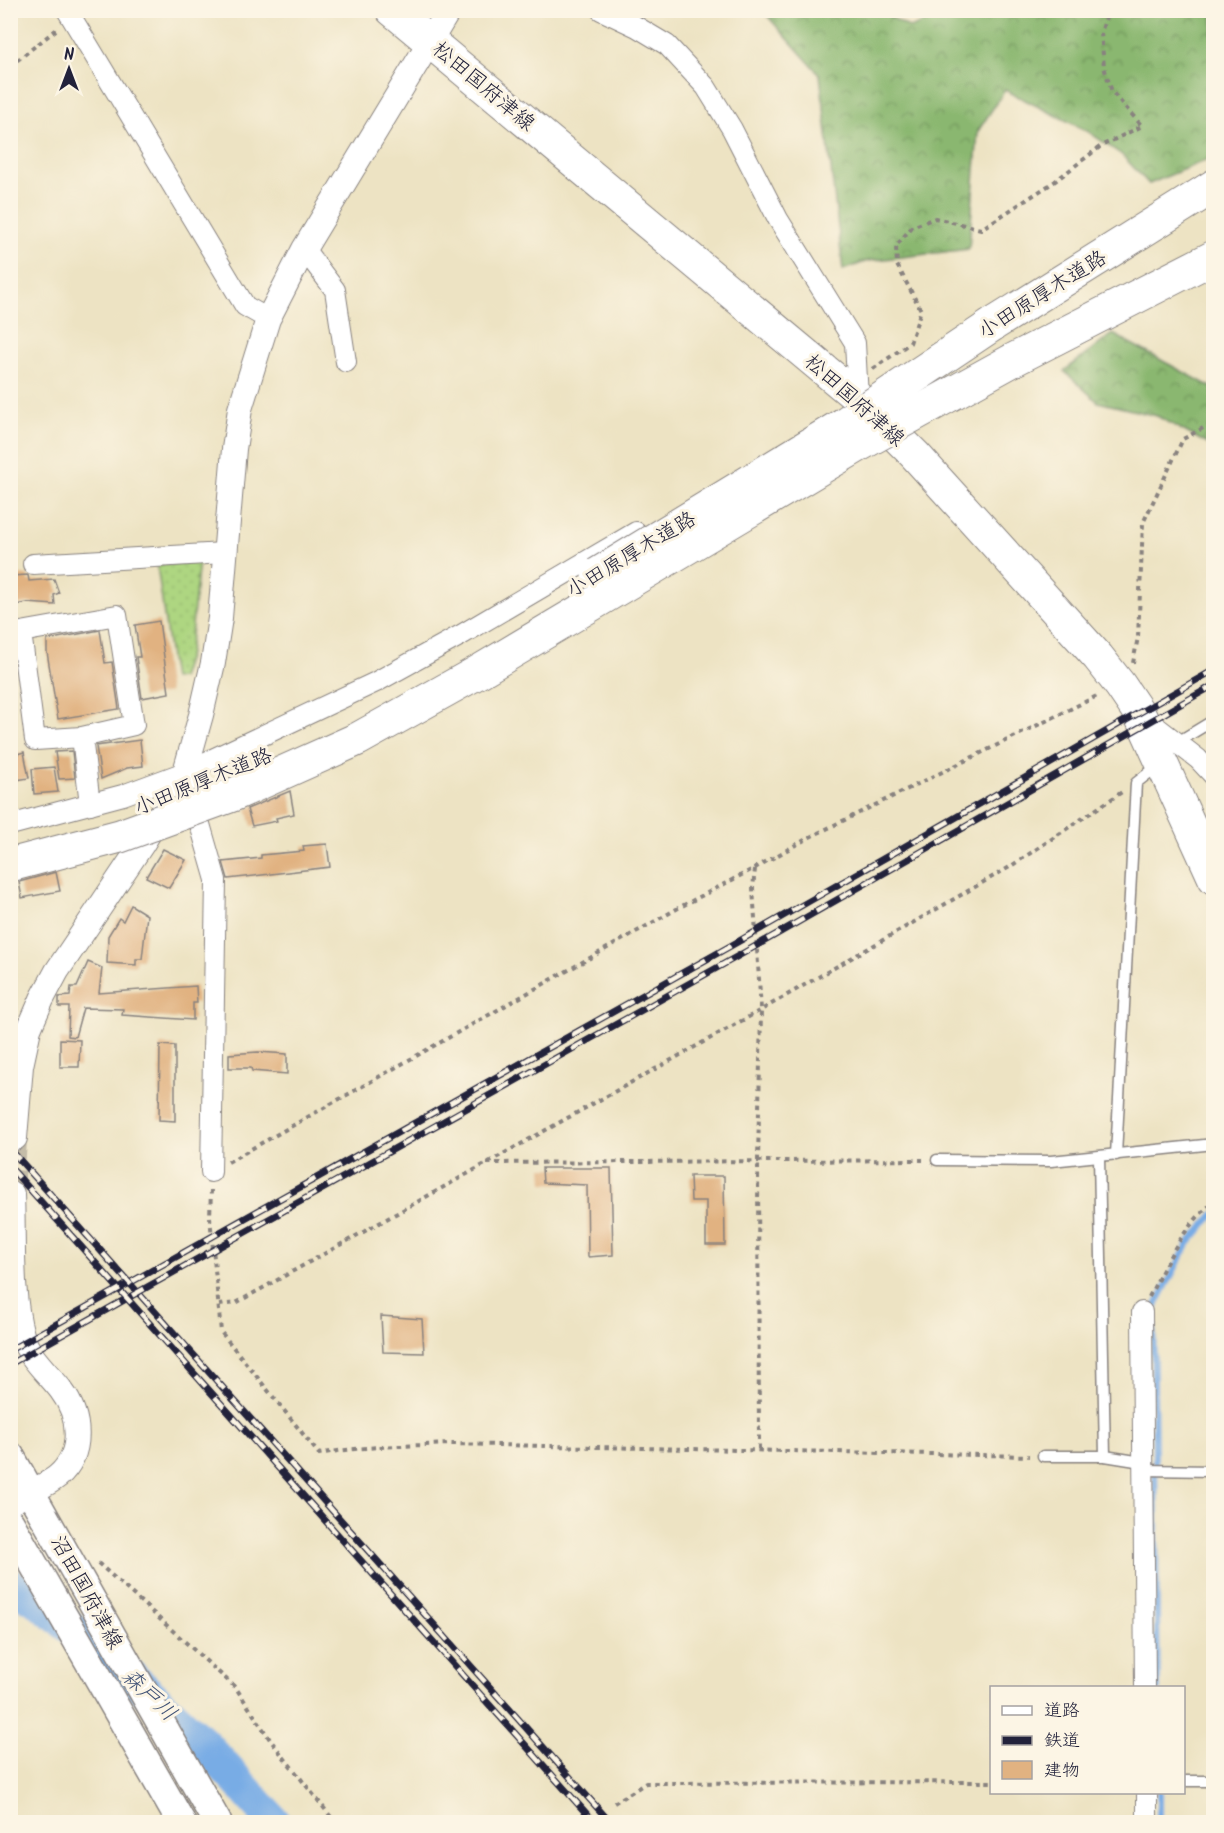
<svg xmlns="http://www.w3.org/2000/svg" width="1224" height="1833" viewBox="0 0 1224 1833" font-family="Kalam,'Klee One',sans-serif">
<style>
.forest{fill:url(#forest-crowns);stroke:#566c55;stroke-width:1.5}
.park{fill:url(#park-dots);stroke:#687c5e;stroke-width:1.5}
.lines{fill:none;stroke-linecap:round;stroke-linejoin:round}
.stream{stroke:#78ace5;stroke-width:6}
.river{stroke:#78ace5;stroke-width:34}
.building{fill:#e1b281}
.tertiary-tunnel{stroke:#c4bca8;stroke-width:24;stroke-dasharray:24 12;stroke-linecap:butt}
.service-casing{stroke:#88827f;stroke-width:13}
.minor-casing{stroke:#88827f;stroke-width:22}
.tertiary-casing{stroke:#88827f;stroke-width:26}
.secondary-casing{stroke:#88827f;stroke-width:31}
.primary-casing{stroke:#88827f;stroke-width:34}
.trunk-casing{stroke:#88827f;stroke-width:35}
.path{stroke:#88827f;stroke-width:4;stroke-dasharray:4.5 4.5;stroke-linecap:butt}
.service{stroke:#fff;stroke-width:10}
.minor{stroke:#fff;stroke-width:20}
.tertiary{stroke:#fff;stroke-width:24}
.secondary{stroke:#fff;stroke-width:28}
.primary{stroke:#fff;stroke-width:32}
.trunk{stroke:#fff;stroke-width:33}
.rail-casing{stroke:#22223b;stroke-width:7}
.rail{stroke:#fcf5e5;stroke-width:4.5;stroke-dasharray:14;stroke-linecap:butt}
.trunk-bridge-casing{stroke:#88827f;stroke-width:35;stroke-linecap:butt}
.trunk-bridge{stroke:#fff;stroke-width:33}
.labels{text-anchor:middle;stroke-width:6;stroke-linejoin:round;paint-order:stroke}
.street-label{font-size:21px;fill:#22223b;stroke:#fcf5e5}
.water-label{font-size:22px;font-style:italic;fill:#405276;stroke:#fcf5e5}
</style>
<defs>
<pattern id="forest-crowns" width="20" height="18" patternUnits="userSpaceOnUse" patternTransform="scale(1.5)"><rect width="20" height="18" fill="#8ab76f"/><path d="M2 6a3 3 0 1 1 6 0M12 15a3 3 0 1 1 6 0" fill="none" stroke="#70945c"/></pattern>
<pattern id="park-dots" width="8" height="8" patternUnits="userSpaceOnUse" patternTransform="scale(1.5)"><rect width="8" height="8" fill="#aed681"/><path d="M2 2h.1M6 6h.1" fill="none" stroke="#95b770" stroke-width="1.8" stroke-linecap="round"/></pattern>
</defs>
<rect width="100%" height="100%" fill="#fcf5e5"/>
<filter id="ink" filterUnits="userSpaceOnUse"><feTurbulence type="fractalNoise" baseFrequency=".0167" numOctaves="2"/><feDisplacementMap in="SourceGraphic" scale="12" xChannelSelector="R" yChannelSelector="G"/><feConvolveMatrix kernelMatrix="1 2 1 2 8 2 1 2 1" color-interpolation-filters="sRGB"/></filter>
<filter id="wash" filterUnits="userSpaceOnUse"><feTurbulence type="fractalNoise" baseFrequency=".008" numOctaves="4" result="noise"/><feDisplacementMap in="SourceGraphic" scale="24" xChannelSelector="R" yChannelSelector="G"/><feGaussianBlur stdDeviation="1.35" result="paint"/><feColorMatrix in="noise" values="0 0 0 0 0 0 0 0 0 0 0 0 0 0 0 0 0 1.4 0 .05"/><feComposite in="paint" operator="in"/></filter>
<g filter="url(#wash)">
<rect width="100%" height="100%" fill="#ede3c3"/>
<!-- forest -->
<g class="forest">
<polygon points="763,11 881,11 910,28 937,17 938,11 1213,11 1213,157 1149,184 1122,155 1087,131 1005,90 978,131 969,249 868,261 843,270 820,75"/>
<polygon points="1113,334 1213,388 1213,447 1157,416 1098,402 1064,371"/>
</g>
<!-- park -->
<polygon class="park" points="199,561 189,653 181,678 173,679 157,565"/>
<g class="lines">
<!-- stream -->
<g class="stream">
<polyline points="1158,1688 1153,1311 1188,1244 1214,1214"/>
<polyline points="1159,1792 1159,1822"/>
</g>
<!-- river -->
<polyline class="river" points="10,1585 34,1598 118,1665 204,1744 274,1822"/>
</g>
<g id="blocks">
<!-- building -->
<g class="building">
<polygon points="28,575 29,581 54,579 59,593 54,595 55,605 27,603 10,606 10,576"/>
<polygon points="159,621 169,693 142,698 136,657 140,657 135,625"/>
<polygon points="100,630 105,663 112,662 119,709 58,719 47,652 47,640"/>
<polygon points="140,740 143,766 127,768 101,779 96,746"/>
<polygon points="72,751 75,778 59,779 55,752"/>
<polygon points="24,752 29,778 10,781 10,756"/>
<polygon points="54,767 58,792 34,794 32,769"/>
<polygon points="290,791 294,814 276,818 277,821 252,826 247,809"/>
<polygon points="327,844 330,867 228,879 223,862 261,858 261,855 304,851 303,846"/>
<polygon points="163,849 186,860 169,888 146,877"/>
<polygon points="56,872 60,891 22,898 19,882"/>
<polygon points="131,905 147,915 142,959 136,959 136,965 107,963 108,936 119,918 123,921"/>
<polygon points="88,962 102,968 99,993 196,986 197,1003 193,1003 193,1020 122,1015 123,1009 83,1008 75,1037 68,1036 69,1007 59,1007 59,997 70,996 71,987 77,987"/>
<polygon points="60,1039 80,1040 79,1067 60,1067"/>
<polygon points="160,1045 175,1046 175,1121 159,1120"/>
<polygon points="258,1052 287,1054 287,1074 252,1071 251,1068 229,1068 229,1054"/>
<polygon points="542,1168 611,1168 613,1255 588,1257 587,1185 543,1183"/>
<polygon points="690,1176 724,1176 725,1245 706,1245 706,1201 691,1201"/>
<polygon points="381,1316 422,1319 424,1353 383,1352"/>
</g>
</g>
</g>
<g filter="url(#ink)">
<use href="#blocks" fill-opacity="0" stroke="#88827f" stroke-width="1.5"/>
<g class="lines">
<!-- tertiary-tunnel -->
<polyline class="tertiary-tunnel" points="12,1194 15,1138"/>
<!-- service casing -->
<g class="service-casing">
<g id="service">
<polyline points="1176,743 1214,720"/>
<polyline points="1116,1155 1136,783 1159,765"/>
<polyline points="1099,1157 1105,1456"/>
<polyline points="937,1160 1051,1161 1214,1144"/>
<polyline points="1043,1456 1105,1456 1142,1462"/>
<polyline points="1142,1470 1214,1471"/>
<polyline points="1184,1781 1214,1781"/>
</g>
</g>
<!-- minor casing -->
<g class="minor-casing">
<g id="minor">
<polyline points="67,10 245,306 268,319"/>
<polyline points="601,10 637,27 667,45 706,87 732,129 778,219 855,343 858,398 854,401"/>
<polyline points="304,249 335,290 346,362"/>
<polyline points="33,564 224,553"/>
<polyline points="1145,718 1198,759 1214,776"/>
<polyline points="82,737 134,725 117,615 21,632 35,740 82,737 90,804"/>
<polyline points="185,772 216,880 211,1172"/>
<polyline points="10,825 123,795 185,772 376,682 461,635 636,532"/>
<polyline points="1142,1312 1145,1688"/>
<polyline points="1147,1792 1147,1822"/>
</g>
</g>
<!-- tertiary casing -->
<g class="tertiary-casing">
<g id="tertiary">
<polyline points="15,1138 21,1066 29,1029 42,999 57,971 143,843 185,772 201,715 213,663 220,618 234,449 240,409 268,319 304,249 449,10"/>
<path d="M10,1503C25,1494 46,1486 58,1476C84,1453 81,1416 61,1390C48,1373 28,1357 22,1335C10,1292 14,1238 12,1194"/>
</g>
</g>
<!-- secondary casing -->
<g class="secondary-casing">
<g id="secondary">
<polyline points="10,1456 217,1822"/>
<polyline points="10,1523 181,1822"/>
</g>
</g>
<!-- primary casing -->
<g class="primary-casing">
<polyline id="primary" points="392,10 858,398 915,455 1098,657 1120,685 1139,713 1214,878"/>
</g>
<!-- trunk casing -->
<g class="trunk-casing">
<g id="trunk">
<polyline points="992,325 1214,186"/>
<polyline points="1013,360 1214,257"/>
</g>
</g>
<!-- path -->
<g class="path">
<polyline points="10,66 57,29"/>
<polyline points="873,369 910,343 921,310 897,265 896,246 912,227 935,218 981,229 1054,182 1101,146 1142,126 1112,92 1104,67 1101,33 1108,10"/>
<polyline points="1133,663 1138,637 1143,523 1183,439 1214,422"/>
<polyline points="755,869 753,888 761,1010 758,1161 759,1450"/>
<polyline points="228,1162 682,906 755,868 808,838 1099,695"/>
<polyline points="487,1163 923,1160"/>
<path d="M211,1190L210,1217L221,1332L319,1454C362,1446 407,1446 450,1444L1029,1456"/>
<path d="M1149,1297C1167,1262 1182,1227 1214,1202"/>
<polyline points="219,1305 236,1303 761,1010 1008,868 1122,792"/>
<polyline points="98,1563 236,1688 271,1741 335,1822"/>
<polyline points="614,1803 646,1783 992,1782"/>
</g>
<!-- service -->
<use href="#service" class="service"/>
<!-- minor -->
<use href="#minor" class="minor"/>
<!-- tertiary -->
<use href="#tertiary" class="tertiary"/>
<!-- secondary -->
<use href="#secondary" class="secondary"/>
<!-- primary -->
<use href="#primary" class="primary"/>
<!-- trunk -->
<use href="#trunk" class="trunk"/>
<!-- rail casing -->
<g class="rail-casing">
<g id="rail">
<polyline points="10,1149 610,1822"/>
<polyline points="10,1167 594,1822"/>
<polyline points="10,1350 741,940 1214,670"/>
<polyline points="10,1364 747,951 1214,685"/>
</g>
</g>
<!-- rail -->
<use href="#rail" class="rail"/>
<!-- trunk-bridge casing -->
<g class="trunk-bridge-casing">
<g id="trunk-bridge">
<polyline points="598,574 844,424 992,325"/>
<polyline points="10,865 120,836 235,794 358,739 480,671 859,445 1013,360"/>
</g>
</g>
<!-- trunk-bridge -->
<use href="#trunk-bridge" class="trunk-bridge"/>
</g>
</g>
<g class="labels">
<!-- street labels -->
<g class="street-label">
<text transform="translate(484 86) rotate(40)" y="7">松田国府津線</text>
<text transform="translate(1042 294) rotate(-32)" y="7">小田原厚木道路</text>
<text transform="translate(855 400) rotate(42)" y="7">松田国府津線</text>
<text transform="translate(631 554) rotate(-31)" y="7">小田原厚木道路</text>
<text transform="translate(203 781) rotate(-22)" y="7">小田原厚木道路</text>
<text transform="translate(87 1592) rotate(61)" y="7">沼田国府津線</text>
</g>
<!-- water labels -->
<g class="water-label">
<text transform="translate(150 1694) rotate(43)" y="8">森戸川</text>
</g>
</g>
<!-- margin -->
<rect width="1224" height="1833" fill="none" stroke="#fcf5e5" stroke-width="36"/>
<!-- legend -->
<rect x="990" y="1686" width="195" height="108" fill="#fcf5e5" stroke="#a5a1a1" stroke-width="1.5"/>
<rect x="1002" y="1706" width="30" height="9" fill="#ffffff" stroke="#a5a1a1" stroke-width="1.5"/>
<text x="1044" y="1716" font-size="18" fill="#22223b">道路</text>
<rect x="1002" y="1736" width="30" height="9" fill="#22223b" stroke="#a5a1a1" stroke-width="1.5"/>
<text x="1044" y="1746" font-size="18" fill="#22223b">鉄道</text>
<rect x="1002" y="1761" width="30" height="18" fill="#e1b281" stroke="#a5a1a1" stroke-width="1.5"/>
<text x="1044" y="1776" font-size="18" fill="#22223b">建物</text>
<!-- north arrow -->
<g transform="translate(69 69)" stroke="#fcf5e5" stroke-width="4.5" paint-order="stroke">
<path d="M0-4.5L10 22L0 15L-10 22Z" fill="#22223b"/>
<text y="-9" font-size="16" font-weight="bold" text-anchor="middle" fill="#22223b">N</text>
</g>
</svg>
